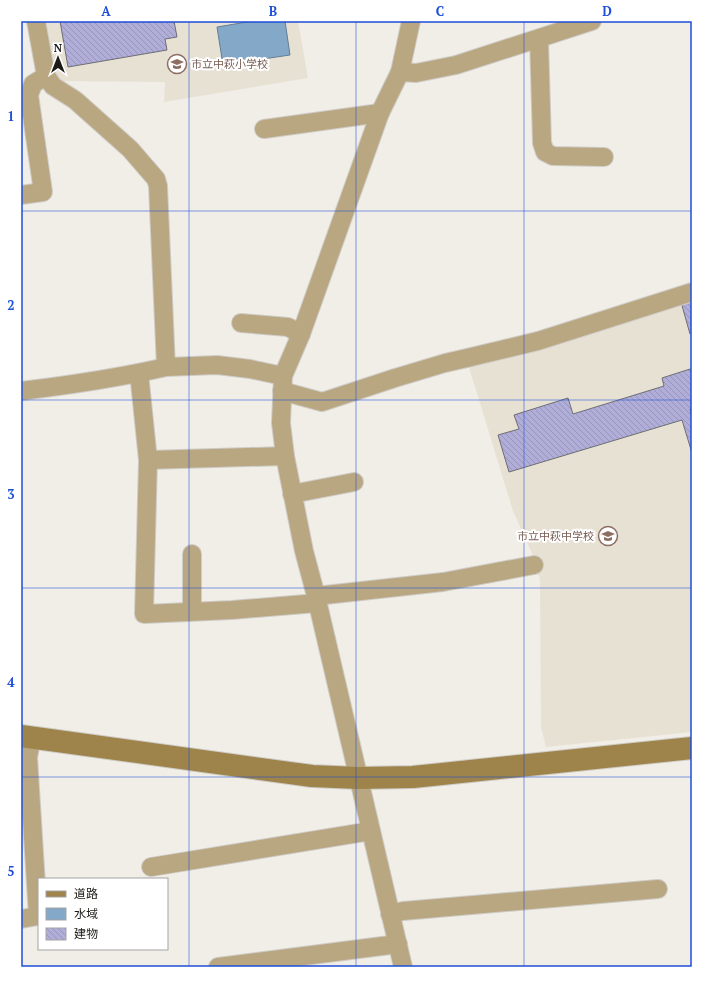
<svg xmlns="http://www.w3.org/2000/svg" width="713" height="988" viewBox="0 0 713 988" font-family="'PT Serif','Noto Sans JP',serif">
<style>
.built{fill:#e7e1d4}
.water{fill:#84a8c8;stroke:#647d93}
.building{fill:url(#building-back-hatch);stroke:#6d6d73}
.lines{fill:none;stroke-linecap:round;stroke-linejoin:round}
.street-casing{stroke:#cfccc7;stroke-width:20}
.secondary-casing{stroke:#cfccc7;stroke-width:24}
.street{stroke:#b9a782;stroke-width:18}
.secondary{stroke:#9e844b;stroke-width:22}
.grid{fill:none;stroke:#1d4ed8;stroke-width:1;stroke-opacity:0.55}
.labels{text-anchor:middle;stroke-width:4;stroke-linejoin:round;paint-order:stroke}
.education-label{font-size:11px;fill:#785e54;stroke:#fff;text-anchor:start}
.neatline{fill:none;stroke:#1d4ed8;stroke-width:1.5}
.grid-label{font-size:13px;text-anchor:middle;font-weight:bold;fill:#1d4ed8}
</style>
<defs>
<pattern id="building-back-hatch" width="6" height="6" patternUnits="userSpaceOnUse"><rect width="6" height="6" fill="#b0aed9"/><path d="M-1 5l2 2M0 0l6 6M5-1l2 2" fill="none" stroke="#9795ba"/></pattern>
</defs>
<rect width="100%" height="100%" fill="#f1eee8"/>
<!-- built -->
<g class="built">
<polygon points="41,21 298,21 308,78 164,102 165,82 57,81 50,74"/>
<polygon points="692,296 692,732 546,747 541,727 540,580 535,560 513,511 468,364"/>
</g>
<!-- water -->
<polygon class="water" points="253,21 285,21 290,55 223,65 217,27"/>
<!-- building -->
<g class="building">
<polygon points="60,21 174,21 177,37 165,39 167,50 68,67"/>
<polygon points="692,299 692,333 690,334 681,302"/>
<polygon points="690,369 692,374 692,408 690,409 692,417 692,453 682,420 509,472 498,435 519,429 514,415 568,398 573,414 664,386 662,378"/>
</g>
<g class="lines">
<!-- street casing -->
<g class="street-casing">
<g id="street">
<polyline points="36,21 46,76 53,86 75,100 130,149 156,179 158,186 166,367 217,365 250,369 283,376"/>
<polyline points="539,39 542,143 545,152 553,156 604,157"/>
<polyline points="400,72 416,73 456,65 592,21"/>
<polyline points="264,129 380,113"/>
<polyline points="21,195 43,192 29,95 33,84 46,76"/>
<polyline points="241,323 288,327 301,334"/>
<polyline points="139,373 148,460 144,614 232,610 317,603"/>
<path d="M21,391C70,385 118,378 166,367"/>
<polyline points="282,391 322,402 395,378 445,363 467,358 538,341 692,292"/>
<polyline points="148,460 285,456"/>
<polyline points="292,494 354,482"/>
<polyline points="192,554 192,611"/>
<polyline points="316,596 443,582 534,565"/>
<polyline points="151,867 371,831"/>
<polyline points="390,914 403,911 658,889"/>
<polyline points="21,919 38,916 28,757 32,737"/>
<polyline points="218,967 398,944"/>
<polyline points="403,967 316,596 304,551 285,456 281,423 283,376 301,334 380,113 400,72 411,21"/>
</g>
</g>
<!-- secondary casing -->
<g class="secondary-casing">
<polyline id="secondary" points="21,736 312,776 358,778 413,777 692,748"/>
</g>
<!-- street -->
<use href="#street" class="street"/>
<!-- secondary -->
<use href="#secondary" class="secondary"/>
</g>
<!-- grid -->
<path class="grid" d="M189,21V967M356,21V967M524,21V967M21,211H692M21,400H692M21,588H692M21,777H692"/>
<!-- icons -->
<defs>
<g id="school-ring" transform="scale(1)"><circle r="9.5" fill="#fff" stroke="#8d6e63" stroke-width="1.5"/><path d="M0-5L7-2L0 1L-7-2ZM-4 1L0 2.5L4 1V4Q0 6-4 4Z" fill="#8d6e63"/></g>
</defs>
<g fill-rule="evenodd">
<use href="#school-ring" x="177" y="64"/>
<use href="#school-ring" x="608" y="536"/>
</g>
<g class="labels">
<!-- education labels -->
<g class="education-label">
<text x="191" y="68">市立中萩小学校</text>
<text x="594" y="540" text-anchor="end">市立中萩中学校</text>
</g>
</g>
<!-- border -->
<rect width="713" height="988" fill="none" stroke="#ffffff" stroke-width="44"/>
<!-- legend -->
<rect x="38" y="878" width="130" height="72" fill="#ffffff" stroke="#a4a3a2"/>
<rect x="46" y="891" width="20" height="6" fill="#9e844b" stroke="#a4a3a2"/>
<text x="74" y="898" font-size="12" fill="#1b1a17">道路</text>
<rect x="46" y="908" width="20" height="12" fill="#84a8c8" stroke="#a4a3a2"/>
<text x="74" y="918" font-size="12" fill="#1b1a17">水域</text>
<rect x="46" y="928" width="20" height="12" fill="url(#building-back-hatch)" stroke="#a4a3a2"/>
<text x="74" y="938" font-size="12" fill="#1b1a17">建物</text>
<!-- north arrow -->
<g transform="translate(58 58)" stroke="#ffffff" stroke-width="3" paint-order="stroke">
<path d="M0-3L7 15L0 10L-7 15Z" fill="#1b1a17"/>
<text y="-6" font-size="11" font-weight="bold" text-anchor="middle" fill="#1b1a17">N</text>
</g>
<rect x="22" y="22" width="669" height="944" class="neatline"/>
<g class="grid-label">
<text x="106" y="16">A</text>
<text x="273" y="16">B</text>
<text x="440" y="16">C</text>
<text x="607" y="16">D</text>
<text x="11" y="121">1</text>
<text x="11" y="310">2</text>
<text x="11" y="499">3</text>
<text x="11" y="687">4</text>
<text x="11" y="876">5</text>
</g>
</svg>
